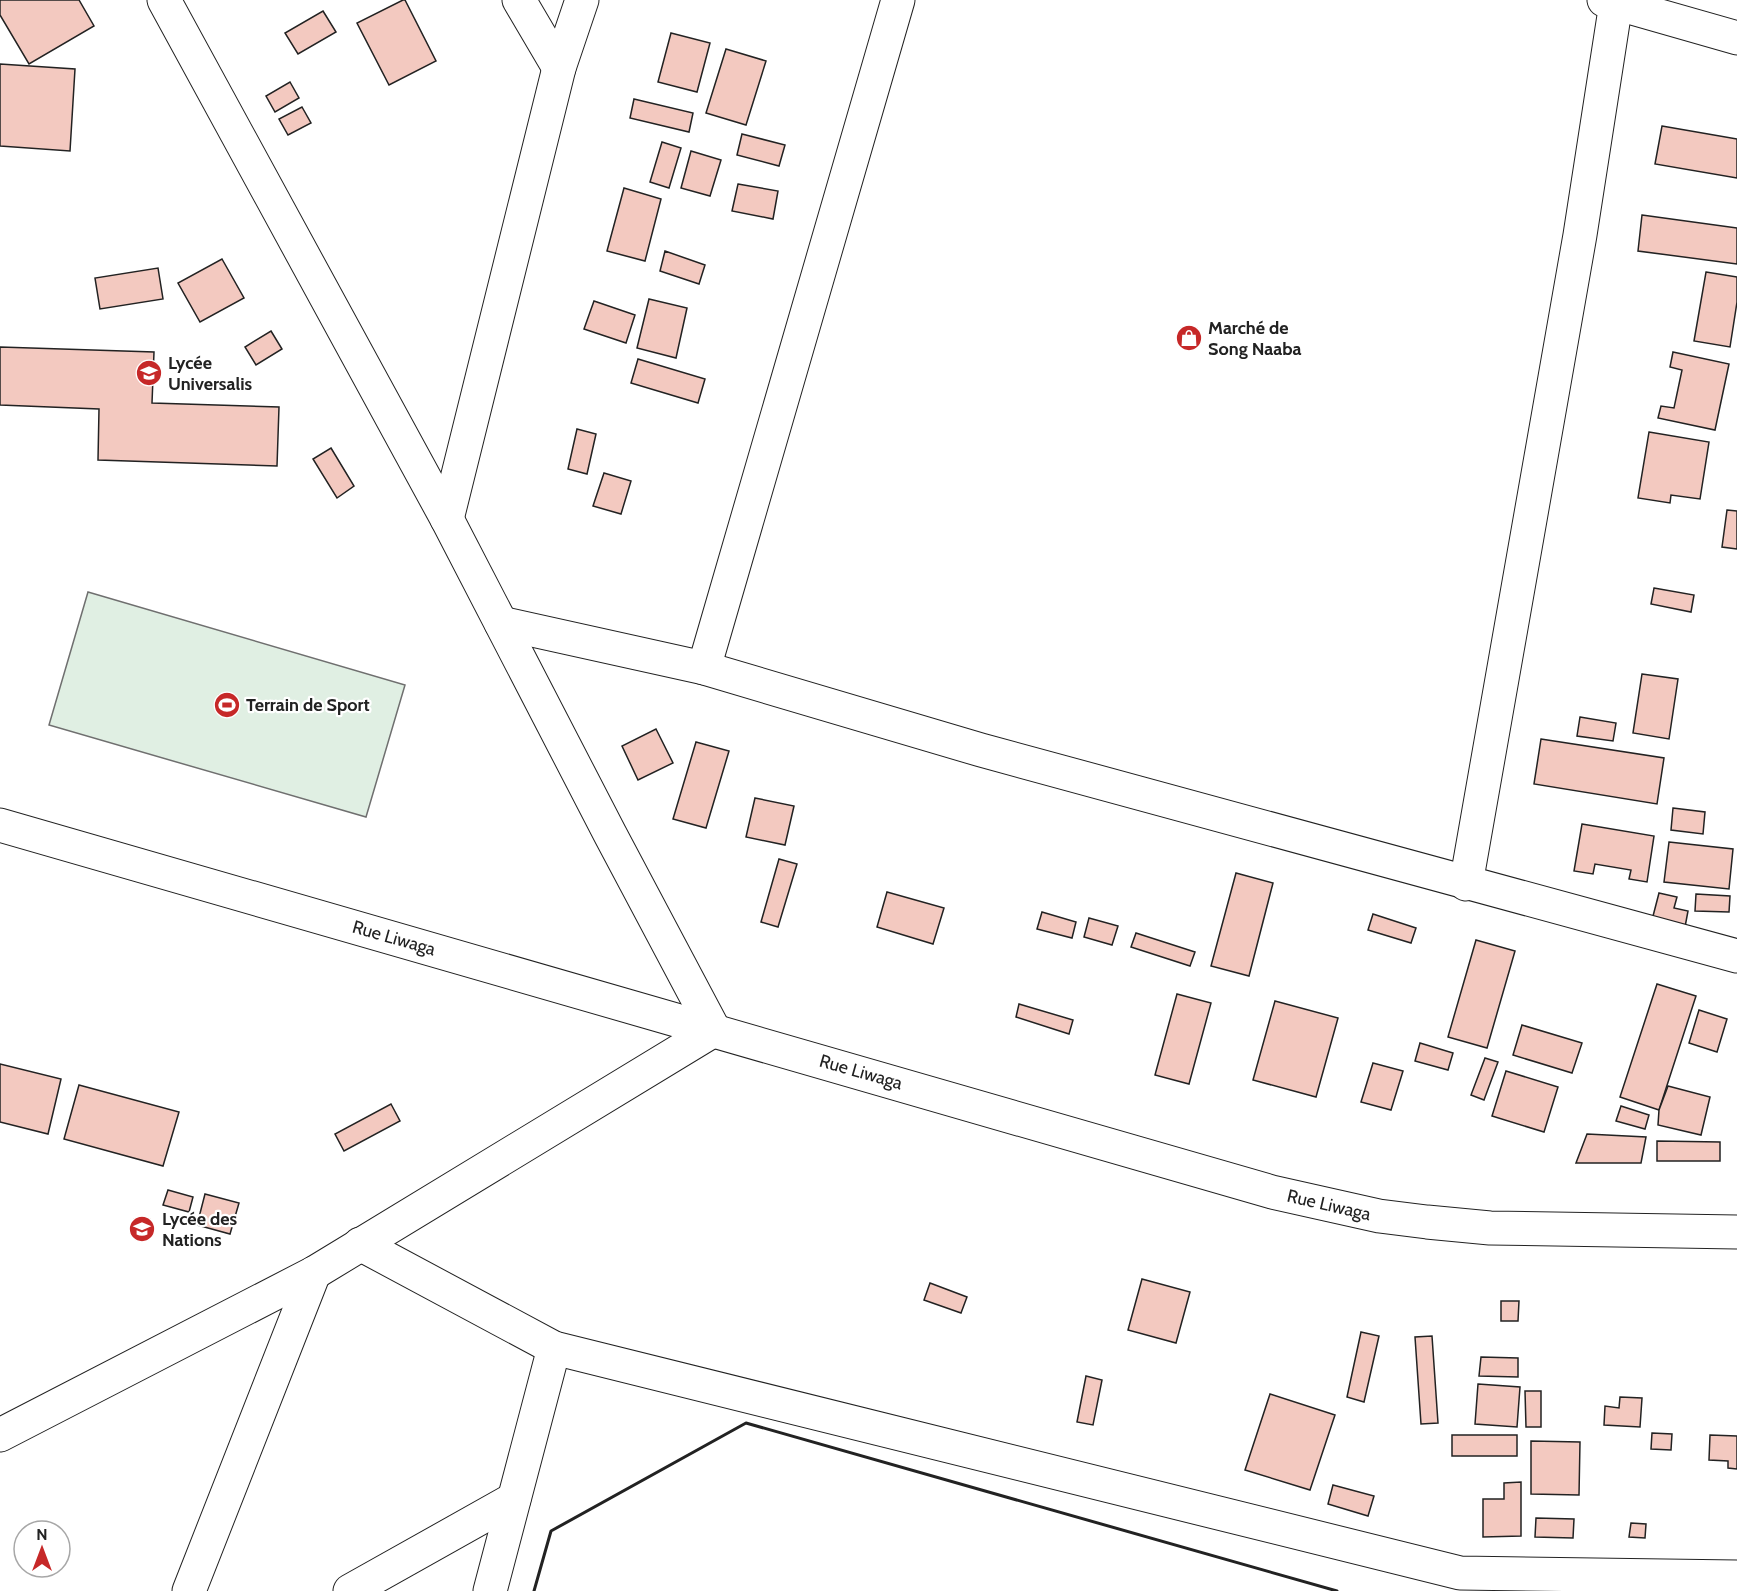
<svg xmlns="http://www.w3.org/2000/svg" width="1737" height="1591" viewBox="0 0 1737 1591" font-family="Cabin,sans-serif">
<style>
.garden{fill:#e0efe3;stroke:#6f6f6f;stroke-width:1.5}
.building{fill:#f3c9c0;stroke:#222;stroke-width:1.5}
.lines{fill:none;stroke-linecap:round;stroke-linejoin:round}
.street-casing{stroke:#222;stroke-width:35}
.secondary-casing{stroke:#222;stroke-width:35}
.street{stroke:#fff;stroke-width:33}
.secondary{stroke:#fff;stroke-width:33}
.wall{stroke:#222;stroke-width:3}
.labels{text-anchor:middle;stroke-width:4.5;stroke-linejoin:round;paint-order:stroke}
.poi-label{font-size:18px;font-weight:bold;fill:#222;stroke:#fff;text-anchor:start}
.street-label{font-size:18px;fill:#222;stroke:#fff}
</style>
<rect width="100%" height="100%" fill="#fff"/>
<!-- garden -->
<polygon class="garden" points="88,592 405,685 366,817 49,725"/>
<!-- building -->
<g class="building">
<polygon points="0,0 79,0 94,26 29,64 0,15"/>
<polygon points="403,0 405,0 436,61 389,85 357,23"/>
<polygon points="323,11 336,32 298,54 285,33"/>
<polygon points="671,33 710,43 697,92 658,82"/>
<polygon points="726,49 766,61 746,125 706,113"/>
<polygon points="0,64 75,69 70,151 0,146"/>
<polygon points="290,82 299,98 275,112 266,96"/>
<polygon points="634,99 693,113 689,132 630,118"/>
<polygon points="302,107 311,123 288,135 279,119"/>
<polygon points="1662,126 1737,139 1737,178 1655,164"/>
<polygon points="742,134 785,145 779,166 737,155"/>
<polygon points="662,142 681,148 669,188 650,182"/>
<polygon points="691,151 721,160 710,196 681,188"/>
<polygon points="738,184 778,191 773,219 732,211"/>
<polygon points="624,188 661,199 645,261 607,251"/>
<polygon points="1642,215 1737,228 1737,264 1638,251"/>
<polygon points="665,251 705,265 699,284 660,271"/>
<polygon points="222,259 244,298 200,322 178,283"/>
<polygon points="158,268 163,299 100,309 95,278"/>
<polygon points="1706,272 1737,277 1737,302 1730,347 1694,341"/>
<polygon points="649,299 687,308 676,358 637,348"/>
<polygon points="594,301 635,315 626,343 584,329"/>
<polygon points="271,331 282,349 256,365 245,347"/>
<polygon points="0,347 154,352 152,403 279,407 277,466 98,460 99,409 0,405"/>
<polygon points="1673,352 1729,364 1715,430 1658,418 1661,406 1674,408 1682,370 1670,367"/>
<polygon points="638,359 705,379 698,403 631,383"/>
<polygon points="577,429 596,434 587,474 568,469"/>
<polygon points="1649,432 1709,442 1700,499 1671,495 1670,503 1638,498"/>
<polygon points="331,448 354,486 337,498 313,459"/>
<polygon points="604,473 631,481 621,514 593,506"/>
<polygon points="1727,510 1737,511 1737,549 1722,547"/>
<polygon points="1654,588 1694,595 1691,612 1651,604"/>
<polygon points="1642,674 1678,679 1669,739 1633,733"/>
<polygon points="1580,717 1616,723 1613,741 1577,736"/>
<polygon points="656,729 673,763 638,780 622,746"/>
<polygon points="1541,739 1664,758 1657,804 1534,784"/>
<polygon points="696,742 729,751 706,828 673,819"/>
<polygon points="755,798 794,806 785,845 746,837"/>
<polygon points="1673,808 1705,812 1703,834 1671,830"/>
<polygon points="1582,824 1654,836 1647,882 1629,879 1631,870 1595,864 1593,874 1574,871"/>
<polygon points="1669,842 1733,849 1729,889 1664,882"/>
<polygon points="779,859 797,864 778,927 761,922"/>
<polygon points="1236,873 1273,883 1249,976 1211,966"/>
<polygon points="887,892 944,908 933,944 877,927"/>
<polygon points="1659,893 1677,897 1674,908 1688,911 1685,927 1652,920"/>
<polygon points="1696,894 1730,896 1729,912 1695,911"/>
<polygon points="1042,912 1076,922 1072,938 1037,929"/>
<polygon points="1373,914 1416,928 1411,943 1368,930"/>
<polygon points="1089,918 1118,926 1112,945 1084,937"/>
<polygon points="1136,933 1195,952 1190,966 1131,947"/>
<polygon points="1476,940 1515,951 1487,1048 1448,1037"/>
<polygon points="1657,984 1696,996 1659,1110 1620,1097"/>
<polygon points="1177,994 1211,1003 1189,1084 1155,1075"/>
<polygon points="1275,1001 1338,1018 1316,1097 1253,1080"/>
<polygon points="1019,1004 1073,1020 1069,1034 1016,1017"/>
<polygon points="1699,1010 1727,1019 1717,1052 1689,1043"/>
<polygon points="1522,1025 1582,1043 1572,1073 1513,1055"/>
<polygon points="1420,1043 1453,1053 1448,1070 1415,1061"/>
<polygon points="1485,1058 1498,1062 1484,1100 1471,1095"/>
<polygon points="1373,1063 1403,1071 1391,1110 1361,1102"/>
<polygon points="0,1064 61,1079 48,1134 0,1122"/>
<polygon points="1506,1071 1558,1087 1544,1132 1492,1116"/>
<polygon points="79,1085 179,1112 163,1166 64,1139"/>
<polygon points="1668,1086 1710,1097 1701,1135 1658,1125 1659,1110"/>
<polygon points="391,1104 400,1121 344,1151 335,1134"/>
<polygon points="1621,1106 1649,1115 1645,1129 1616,1121"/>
<polygon points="1587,1134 1646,1137 1641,1163 1576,1163"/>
<polygon points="1657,1141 1720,1142 1720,1161 1657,1161"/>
<polygon points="168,1190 193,1197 189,1212 163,1205"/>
<polygon points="205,1194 239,1203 230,1234 197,1225"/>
<polygon points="1142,1279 1190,1292 1176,1343 1128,1330"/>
<polygon points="930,1283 967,1297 961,1313 924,1300"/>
<polygon points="1501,1301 1519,1301 1518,1321 1501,1321"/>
<polygon points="1361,1332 1379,1336 1364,1402 1347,1397"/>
<polygon points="1432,1336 1438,1423 1421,1424 1415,1337"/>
<polygon points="1481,1357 1518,1358 1518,1377 1479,1376"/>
<polygon points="1086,1376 1102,1380 1093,1425 1077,1422"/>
<polygon points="1478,1384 1520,1387 1517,1427 1475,1424"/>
<polygon points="1525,1391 1541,1391 1541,1427 1526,1427"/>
<polygon points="1270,1394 1335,1415 1310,1490 1245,1470"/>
<polygon points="1620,1397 1642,1398 1640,1427 1604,1425 1605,1406 1619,1408"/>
<polygon points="1652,1433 1672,1434 1671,1450 1651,1449"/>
<rect x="1452" y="1435" width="65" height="21"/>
<polygon points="1710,1435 1737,1436 1737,1469 1728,1468 1728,1461 1709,1460"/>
<polygon points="1531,1441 1580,1442 1579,1495 1531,1494"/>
<polygon points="1521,1482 1521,1536 1483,1537 1483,1499 1504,1499 1504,1483"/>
<polygon points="1333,1485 1374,1496 1368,1516 1328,1504"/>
<polygon points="1536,1518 1574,1519 1573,1538 1535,1537"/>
<polygon points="1631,1523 1646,1524 1645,1538 1629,1537"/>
</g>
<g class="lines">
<!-- street casing -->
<g class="street-casing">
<g id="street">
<polyline points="519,0 559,68"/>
<polyline points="1604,0 1737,38"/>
<polyline points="447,519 559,68 582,0"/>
<polyline points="501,623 704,668 981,750 1737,956"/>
<polyline points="704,668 898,0"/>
<polyline points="1466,884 1580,235 1616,3"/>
<polyline points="360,1244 554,1348 1460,1573 1737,1577"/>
<polyline points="0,1435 314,1273 714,1030 610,834 447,519 164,0"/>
<polyline points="189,1591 314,1273"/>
<polyline points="350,1591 514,1499"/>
<polyline points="490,1591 554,1348"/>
</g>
</g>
<!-- secondary casing -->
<g class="secondary-casing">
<polyline id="secondary" points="0,825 1272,1192 1379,1216 1427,1222 1490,1228 1737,1232"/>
</g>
<!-- street -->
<use href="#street" class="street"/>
<!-- secondary -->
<use href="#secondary" class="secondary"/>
<!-- wall -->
<polyline class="wall" points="534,1591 551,1531 746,1423 1337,1591"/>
</g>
<!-- icons -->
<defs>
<g id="shop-disc" transform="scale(1.35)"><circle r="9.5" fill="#c62828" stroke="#fff"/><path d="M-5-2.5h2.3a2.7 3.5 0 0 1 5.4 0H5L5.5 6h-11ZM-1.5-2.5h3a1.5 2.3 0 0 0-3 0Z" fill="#fff"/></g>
<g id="school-disc" transform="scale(1.35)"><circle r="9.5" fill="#c62828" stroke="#fff"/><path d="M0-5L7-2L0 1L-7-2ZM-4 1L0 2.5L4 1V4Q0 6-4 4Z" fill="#fff"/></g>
<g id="stadium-disc" transform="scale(1.35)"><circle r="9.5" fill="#c62828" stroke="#fff"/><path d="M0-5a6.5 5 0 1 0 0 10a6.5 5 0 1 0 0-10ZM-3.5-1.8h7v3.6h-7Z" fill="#fff"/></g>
</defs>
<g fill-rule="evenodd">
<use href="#shop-disc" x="1189" y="338"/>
<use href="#school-disc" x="149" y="373"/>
<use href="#stadium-disc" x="227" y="705"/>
<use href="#school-disc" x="142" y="1229"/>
</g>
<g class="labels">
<!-- poi labels -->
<g class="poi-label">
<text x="1208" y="334">Marché de<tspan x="1208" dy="21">Song Naaba</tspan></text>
<text x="168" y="369">Lycée<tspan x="168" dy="21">Universalis</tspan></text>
<text x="246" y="711">Terrain de Sport</text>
<text x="162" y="1225">Lycée des<tspan x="162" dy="21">Nations</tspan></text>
</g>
<!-- street labels -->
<g class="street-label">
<text transform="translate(394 938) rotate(16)" y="6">Rue Liwaga</text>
<text transform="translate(861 1072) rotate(16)" y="6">Rue Liwaga</text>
<text transform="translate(1329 1205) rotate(13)" y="6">Rue Liwaga</text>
</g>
</g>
<!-- north arrow -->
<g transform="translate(42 1549)"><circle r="28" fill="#ffffff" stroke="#a7a7a7" stroke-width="1.5"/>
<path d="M0-4.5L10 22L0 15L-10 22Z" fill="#c62828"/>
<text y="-9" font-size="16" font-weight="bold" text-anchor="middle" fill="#222222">N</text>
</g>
</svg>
